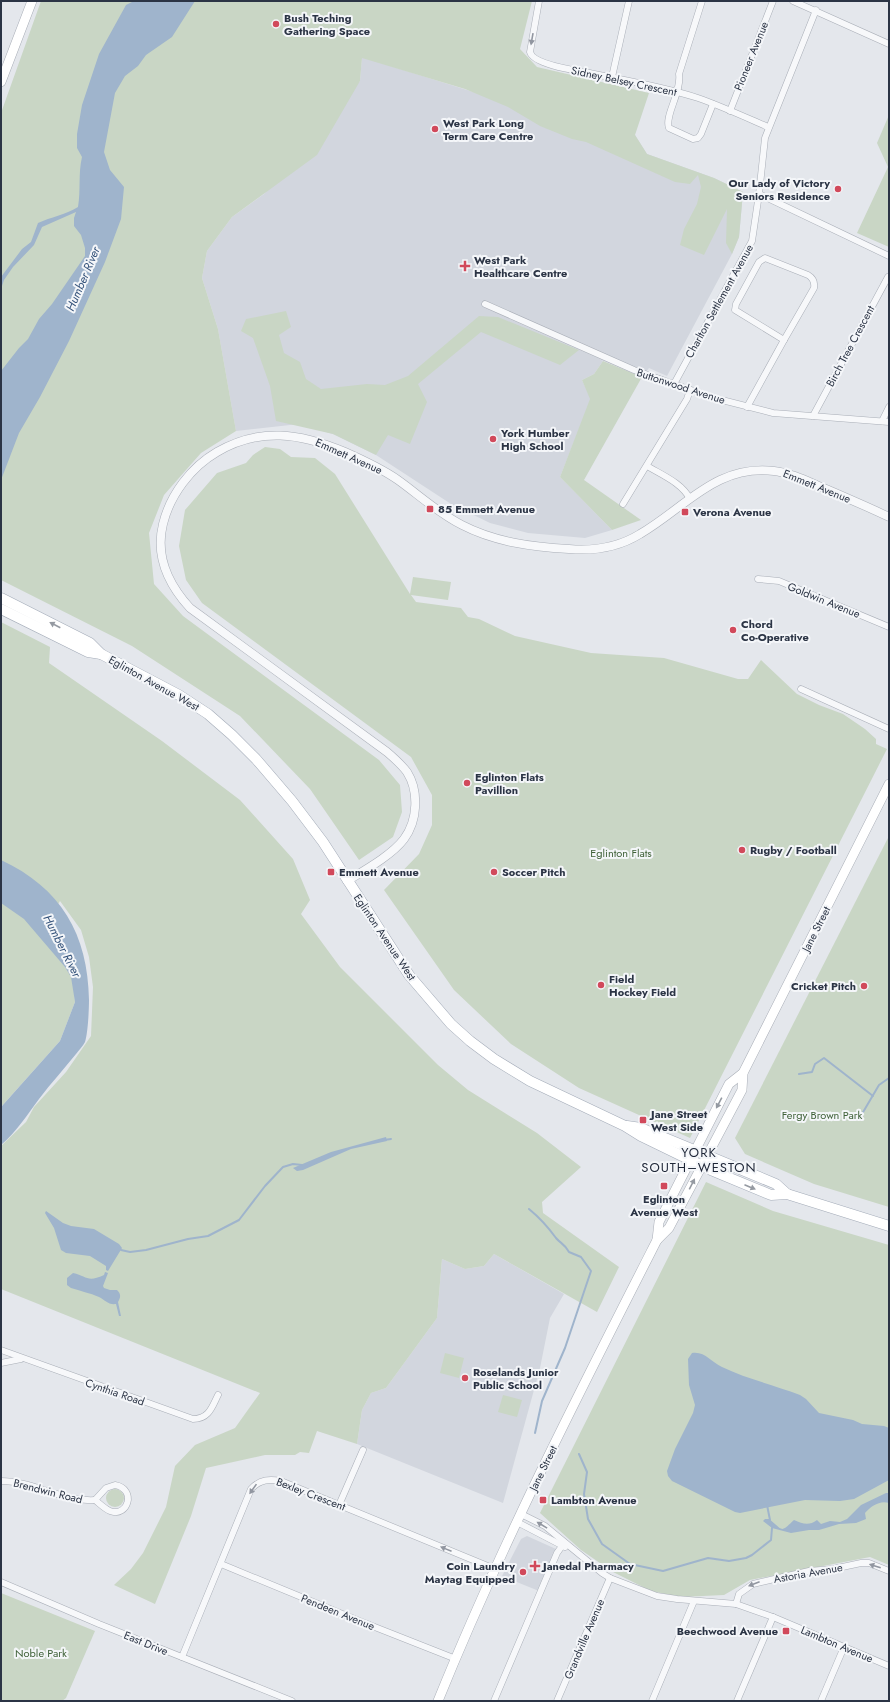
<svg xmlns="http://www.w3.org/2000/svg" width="890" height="1702" viewBox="0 0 890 1702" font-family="Jost,sans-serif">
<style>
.built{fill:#d2d6de}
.green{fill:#c9d6c5}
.water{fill:#9fb4cc}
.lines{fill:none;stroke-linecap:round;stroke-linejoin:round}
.stream{stroke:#9fb4cc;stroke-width:2}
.minor-casing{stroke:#a9aeb7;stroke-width:7}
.tertiary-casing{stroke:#a9aeb7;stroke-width:9}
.secondary-casing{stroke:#a9aeb7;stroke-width:10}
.primary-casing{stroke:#a3abb8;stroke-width:11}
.minor{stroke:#f7f8fa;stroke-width:6}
.tertiary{stroke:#f7f8fa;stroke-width:8}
.secondary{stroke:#fff;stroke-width:9}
.primary{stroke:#fff;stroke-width:10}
.oneway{fill:#9196a0}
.oneway2{fill:#959aa2}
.poi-dot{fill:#d1495b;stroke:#f4f6f9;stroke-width:1.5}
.labels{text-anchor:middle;stroke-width:4;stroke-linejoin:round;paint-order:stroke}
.poi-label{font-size:11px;font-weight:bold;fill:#2b3445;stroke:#f4f6f9;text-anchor:start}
.street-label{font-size:11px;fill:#2b3445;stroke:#f4f6f9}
.park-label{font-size:11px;fill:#3f6138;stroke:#f4f6f9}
.water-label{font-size:12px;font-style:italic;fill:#34527a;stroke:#f4f6f9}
.quarter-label{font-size:13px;letter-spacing:1px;fill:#1d2536;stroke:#f4f6f9}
</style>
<rect width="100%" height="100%" fill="#e4e7ec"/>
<!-- built -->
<g class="built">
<polygon points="362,57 566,121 635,135 647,154 714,178 743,192 739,237 732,254 667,376 649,368 642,377 599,359 603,361 594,374 582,380 591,399 560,477 612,530 585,538 528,533 490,523 451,504 376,455 333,434 299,424 236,431 218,329 202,278 207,251 232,217 264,194 360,81"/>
<polygon points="494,1254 564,1294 550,1318 540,1368 503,1503 357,1444 362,1410 371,1393 386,1388 437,1318 442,1259 465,1269 484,1266"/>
<polygon points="527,1536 556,1549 539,1591 502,1576 521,1539"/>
</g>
<!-- green -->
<g class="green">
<polygon points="41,1 532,1 520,49 537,67 649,93 635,135 647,154 714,178 743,192 739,237 732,254 726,243 727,209 704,255 680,245 684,229 697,204 701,187 698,175 690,184 675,182 586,142 572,139 540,126 508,107 465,89 362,58 360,81 317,155 232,217 207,251 202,278 218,329 236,431 201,453 164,495 149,533 154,584 183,616 379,760 400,785 402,812 393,837 359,860 310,789 240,716 132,646 1,580 1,113"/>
<polygon points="889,115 889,247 857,233 888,167 877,143"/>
<polygon points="286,311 291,327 279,335 284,353 300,362 306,379 321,389 367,384 385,385 408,376 479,316 498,317 579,350 560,365 481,332 418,384 427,402 410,444 388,435 376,455 333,434 276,421 270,386 253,338 241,331 246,319"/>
<polygon points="603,361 642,377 584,480 641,520 612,530 560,477 590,399 582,380 594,374"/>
<polygon points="265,447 280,449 291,457 315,458 335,474 410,594 413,577 451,582 448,600 411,595 416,602 461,608 468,617 479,619 515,636 591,653 664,658 738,679 748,679 761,660 797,694 819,705 843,714 865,729 876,739 876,744 887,749 690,1138 579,1088 511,1044 454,990 384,890 419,854 432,825 432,795 411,757 202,603 186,580 179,546 185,510 217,473 246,463 253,455"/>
<polygon points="1,622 50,647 49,663 162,741 240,800 293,859 310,900 301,914 340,967 438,1065 468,1090 537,1133 581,1167 542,1202 543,1213 619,1267 597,1312 494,1254 484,1266 465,1269 442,1259 437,1318 386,1388 371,1393 362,1410 357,1444 317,1431 309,1453 300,1452 295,1455 265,1455 206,1468 191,1516 155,1604 114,1585 131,1569 143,1553 166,1507 175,1466 195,1445 235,1428 260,1393 1,1289 1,1146 26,1122 34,1107 66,1072 91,1036 93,987 89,957 81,930 60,901 42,932 73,976 75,1002 60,1041 1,1107"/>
<polygon points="889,836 889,1207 814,1184 745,1154 735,1138"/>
<polygon points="706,1182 773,1211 889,1245 889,1565 870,1557 750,1580 724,1595 681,1597 651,1591 613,1572 581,1550 540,1513"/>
<polygon points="445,1353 464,1358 459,1378 440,1373"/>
<polygon points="503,1395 522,1400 517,1417 498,1412"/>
<circle cx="115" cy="1498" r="9"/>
<polygon points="1,1593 95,1631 66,1698 62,1701 1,1701"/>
</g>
<!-- water -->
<g class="water">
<path d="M134,1H195L172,37L146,55L138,66L125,76L115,93L104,152L110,170L124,187L121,219L105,262L69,341L40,397L19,433L1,480V371L19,348L28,339L39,319L52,304L85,256V248L81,235L74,226V218L76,212L42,227L34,245L13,267L4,280L1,289V277L22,249L31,242L38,223C51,217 65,215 78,207C81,190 78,174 82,157L77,148V134L82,105L99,54L126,5Z"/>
<path d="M1,860C61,888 88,934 89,1000C89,1009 88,1033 85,1042C83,1046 79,1050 76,1054C64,1069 51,1083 39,1099C27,1115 17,1131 1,1145V1109L2,1106L60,1041L75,1002L71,977L65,967L24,919L1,903Z"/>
<polygon points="386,1137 387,1141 351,1149 303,1170 297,1171 293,1168 331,1152"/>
<polygon points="46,1211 63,1223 71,1226 94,1229 119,1244 122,1248 108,1271 106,1270 106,1266 90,1256 66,1253 61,1250 54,1228 45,1213"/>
<path d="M105,1272L108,1273L103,1286L104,1288L110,1290H117C121,1294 121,1297 118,1302L121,1316H119L116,1304C108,1305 105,1300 99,1297C90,1293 80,1291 71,1288L67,1285V1278L73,1273C87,1276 87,1283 104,1275Z"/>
<path d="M692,1353C705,1351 711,1362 722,1367C747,1379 774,1385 800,1395L806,1399L819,1413L853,1420L862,1424L884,1426L889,1428V1480L854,1499L840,1501L805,1500L740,1513L735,1512L672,1481L668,1476L667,1471L675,1449L693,1413L695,1405L689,1385L688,1359Z"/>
<path d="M886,1493H889V1503C880,1500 871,1506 865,1513L866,1519L856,1523L839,1524L819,1530H809L791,1533L772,1528L763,1521L765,1519H769C784,1531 780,1533 794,1520C803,1524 809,1526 817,1520L821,1524L830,1521L840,1522L847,1519L861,1505Z"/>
</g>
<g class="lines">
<!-- stream -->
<g class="stream">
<polyline points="799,1074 812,1072 815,1064 824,1058 873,1096"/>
<polyline points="859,1119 879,1085 889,1078"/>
<polyline points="384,1140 391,1139"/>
<path d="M529,1209C540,1218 548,1227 556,1238C561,1244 564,1243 569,1252L581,1257L591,1271L565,1348L542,1401L535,1433"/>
<polyline points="121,1250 130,1252 146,1250 188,1239 208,1236 239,1220 265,1186 283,1167 293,1164 302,1165"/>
<polyline points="579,1454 587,1472 584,1494 588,1519 602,1544 630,1564 663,1571 708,1558 729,1561 746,1558 752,1555 771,1540 772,1528"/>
<polyline points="767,1505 770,1520"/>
</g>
<!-- minor casing -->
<g class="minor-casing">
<g id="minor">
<path d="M539,1L530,52C533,64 573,70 585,72C622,80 661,86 698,98C721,106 745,117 768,127"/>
<path d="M702,1L679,74C682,92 664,116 669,128L693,139L698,138L701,134L713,104"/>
<polyline points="793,1 889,44"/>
<polyline points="612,77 629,1"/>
<polyline points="730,111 773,1"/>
<polyline points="759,194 889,256"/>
<path d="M765,258L808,275C813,278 815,282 814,288L784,340L735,310L736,304L759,262Z"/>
<polyline points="485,304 634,370 714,398 773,413 889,422"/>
<polyline points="674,384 752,241 759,194 765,138 816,10"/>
<polyline points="747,407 784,340"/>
<polyline points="813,416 888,277 889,278"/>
<polyline points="882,421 889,407"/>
<path d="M647,466C662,475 682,483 690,499"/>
<polyline points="623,504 687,399 690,390"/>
<polyline points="758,579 779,581 889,627"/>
<polyline points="801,689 889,729"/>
<path d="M1,1350L193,1419C209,1419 212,1407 218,1395"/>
<polyline points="1,1363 21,1359"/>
<path d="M1,1481C33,1481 63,1502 95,1500"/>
<path d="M115,1485C137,1489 128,1518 110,1511C105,1509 100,1504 95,1500L106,1488Z"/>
<polyline points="339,1505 363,1450"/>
<polyline points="521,1514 545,1526 602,1573 610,1578 657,1596 677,1599 736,1604 773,1617 889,1666"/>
<polyline points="517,1522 565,1547"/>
<polyline points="221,1564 357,1620 456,1659"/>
<polyline points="1,1582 99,1624 292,1701"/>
<polyline points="736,1604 739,1594 753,1584 809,1571 833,1569 861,1563 869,1563 889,1571"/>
<path d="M182,1657L251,1489C260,1479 270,1479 281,1481L495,1569"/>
<polyline points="494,1701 557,1553 562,1546"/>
<polyline points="557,1701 610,1578"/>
<polyline points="652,1701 694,1601"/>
<polyline points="737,1701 773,1617"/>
<polyline points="821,1701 844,1647"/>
</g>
</g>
<!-- tertiary casing -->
<g class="tertiary-casing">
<path id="tertiary" d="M347,881C365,870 392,855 404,839C418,820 419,791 407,772C401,764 394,758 387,752L190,608C169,585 155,556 163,524C170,495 191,467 217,452C260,427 300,433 345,452C363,460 381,468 398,480C419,495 438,513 462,525C495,542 532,547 569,549C593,551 619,547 640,534C685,508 716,464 774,471C792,473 809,482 826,489C847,498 868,507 889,517"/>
</g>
<!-- secondary casing -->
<g class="secondary-casing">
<g id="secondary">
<polyline points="1,82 32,1"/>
<polyline points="657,1240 669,1228 742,1090 743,1073 889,784"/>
<path d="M438,1701C502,1543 580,1391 657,1240L659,1222L729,1084L743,1073"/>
</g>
</g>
<!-- primary casing -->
<g class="primary-casing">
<g id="primary">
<polyline points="1,598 90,643 101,654 179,695 208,714 232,735 256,759 292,801 323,842 409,975 451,1024 470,1041 494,1059 530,1081 625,1126 641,1136 713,1171 771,1195 787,1194 889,1226"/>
<polyline points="1,609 88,652 101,654"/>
<polyline points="627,1126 641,1128 776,1184 787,1194"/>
</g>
</g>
<!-- minor -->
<use href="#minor" class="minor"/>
<!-- tertiary -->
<use href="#tertiary" class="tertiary"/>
<!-- secondary -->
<use href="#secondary" class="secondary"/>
<!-- primary -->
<use href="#primary" class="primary"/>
</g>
<!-- one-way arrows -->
<defs><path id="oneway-solid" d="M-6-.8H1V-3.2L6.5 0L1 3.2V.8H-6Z"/></defs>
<g class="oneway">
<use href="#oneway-solid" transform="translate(532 39) rotate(100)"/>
<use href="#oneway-solid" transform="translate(253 1489) rotate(125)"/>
<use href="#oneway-solid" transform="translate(542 1525) rotate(-149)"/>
<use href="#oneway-solid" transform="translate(446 1549) rotate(-158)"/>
<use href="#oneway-solid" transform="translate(875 1566) rotate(-162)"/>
<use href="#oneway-solid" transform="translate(754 1584) rotate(159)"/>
</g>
<g class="oneway2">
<use href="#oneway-solid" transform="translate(55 625) rotate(-153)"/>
<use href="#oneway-solid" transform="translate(719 1103) rotate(118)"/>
<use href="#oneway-solid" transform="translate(692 1184) rotate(-63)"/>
<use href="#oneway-solid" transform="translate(750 1187) rotate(23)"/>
</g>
<!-- markers -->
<g class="poi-dot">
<circle cx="276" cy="24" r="4"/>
<circle cx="435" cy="129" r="4"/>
<circle cx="838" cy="189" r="4"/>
<path d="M463 260h4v4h4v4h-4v4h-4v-4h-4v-4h4z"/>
<circle cx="493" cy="439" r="4"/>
<rect x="426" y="505" width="8" height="8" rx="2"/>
<rect x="681" y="508" width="8" height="8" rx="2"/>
<circle cx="733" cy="630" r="4"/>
<circle cx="467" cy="783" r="4"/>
<circle cx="742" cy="850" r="4"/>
<rect x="327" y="868" width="8" height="8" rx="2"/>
<circle cx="494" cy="872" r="4"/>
<circle cx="601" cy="985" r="4"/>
<circle cx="864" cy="986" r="4"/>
<rect x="639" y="1116" width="8" height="8" rx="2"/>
<rect x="660" y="1182" width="8" height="8" rx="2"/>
<circle cx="465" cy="1378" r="4"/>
<rect x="539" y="1496" width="8" height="8" rx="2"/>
<path d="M533 1560h4v4h4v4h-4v4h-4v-4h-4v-4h4z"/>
<circle cx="523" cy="1572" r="4"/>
<rect x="782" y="1627" width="8" height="8" rx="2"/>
</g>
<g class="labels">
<!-- poi labels -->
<g class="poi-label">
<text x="284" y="22">Bush Teching<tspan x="284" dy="13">Gathering Space</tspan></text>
<text x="443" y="127">West Park Long<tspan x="443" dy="13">Term Care Centre</tspan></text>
<text x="830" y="187" text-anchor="end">Our Lady of Victory<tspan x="830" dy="13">Seniors Residence</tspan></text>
<text x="474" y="264">West Park<tspan x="474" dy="13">Healthcare Centre</tspan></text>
<text x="501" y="437">York Humber<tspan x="501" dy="13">High School</tspan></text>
<text x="438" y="513">85 Emmett Avenue</text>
<text x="693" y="516">Verona Avenue</text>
<text x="741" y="628">Chord<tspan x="741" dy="13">Co-Operative</tspan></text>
<text x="475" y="781">Eglinton Flats<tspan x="475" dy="13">Pavillion</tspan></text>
<text x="750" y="854">Rugby / Football</text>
<text x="339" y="876">Emmett Avenue</text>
<text x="502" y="876">Soccer Pitch</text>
<text x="609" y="983">Field<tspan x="609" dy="13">Hockey Field</tspan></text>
<text x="856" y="990" text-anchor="end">Cricket Pitch</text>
<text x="651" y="1118">Jane Street<tspan x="651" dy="13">West Side</tspan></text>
<text x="664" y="1203" text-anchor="middle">Eglinton<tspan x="664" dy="13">Avenue West</tspan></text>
<text x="473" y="1376">Roselands Junior<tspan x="473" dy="13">Public School</tspan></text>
<text x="551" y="1504">Lambton Avenue</text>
<text x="515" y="1570" text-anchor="end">Coin Laundry<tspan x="515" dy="13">Maytag Equipped</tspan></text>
<text x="543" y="1570">Janedal Pharmacy</text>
<text x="778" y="1635" text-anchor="end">Beechwood Avenue</text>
</g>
<!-- street labels -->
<g class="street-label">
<text transform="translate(751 56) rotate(-68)" y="4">Pioneer Avenue</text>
<text transform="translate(624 81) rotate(12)" y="4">Sidney Belsey Crescent</text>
<text transform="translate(719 301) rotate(-61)" y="4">Charlton Settlement Avenue</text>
<text transform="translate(850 346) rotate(-62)" y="4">Birch Tree Crescent</text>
<text transform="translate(681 386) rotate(18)" y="4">Buttonwood Avenue</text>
<text transform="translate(349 456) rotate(24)" y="4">Emmett Avenue</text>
<text transform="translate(817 486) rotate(22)" y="4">Emmett Avenue</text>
<text transform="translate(824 600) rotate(22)" y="4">Goldwin Avenue</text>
<text transform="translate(154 683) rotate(29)" y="4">Eglinton Avenue West</text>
<text transform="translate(816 929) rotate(-63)" y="4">Jane Street</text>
<text transform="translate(385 937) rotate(56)" y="4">Eglinton Avenue West</text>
<text transform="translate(115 1392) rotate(19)" y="4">Cynthia Road</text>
<text transform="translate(543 1468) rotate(-64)" y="4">Jane Street</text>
<text transform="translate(48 1491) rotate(14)" y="4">Brendwin Road</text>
<text transform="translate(311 1494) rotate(21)" y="4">Bexley Crescent</text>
<text transform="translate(808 1573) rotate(-10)" y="4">Astoria Avenue</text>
<text transform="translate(338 1612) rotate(22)" y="4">Pendeen Avenue</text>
<text transform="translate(584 1639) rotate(-67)" y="4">Grandville Avenue</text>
<text transform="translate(146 1643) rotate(22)" y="4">East Drive</text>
<text transform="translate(837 1644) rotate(23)" y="4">Lambton Avenue</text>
</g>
<!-- park labels -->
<g class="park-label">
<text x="621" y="857">Eglinton Flats</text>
<text x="822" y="1119">Fergy Brown Park</text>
<text x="41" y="1657">Noble Park</text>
</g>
<!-- water labels -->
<g class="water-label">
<text transform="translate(83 279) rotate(-67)" y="4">Humber River</text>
<text transform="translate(62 946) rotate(63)" y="4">Humber River</text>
</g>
<!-- quarter labels -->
<g class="quarter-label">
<text x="699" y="1157">YORK<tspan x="699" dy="15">SOUTH–WESTON</tspan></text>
</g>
</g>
<!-- border -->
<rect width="890" height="1702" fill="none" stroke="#2b3445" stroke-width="4"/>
</svg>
